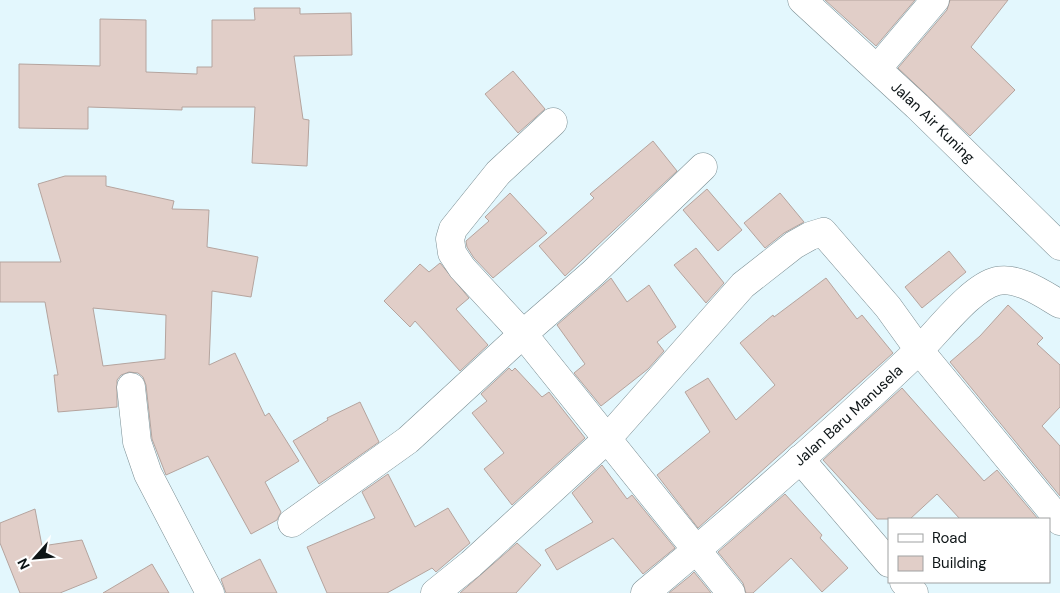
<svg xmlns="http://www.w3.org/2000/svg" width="1060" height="593" viewBox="0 0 1060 593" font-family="'DM Sans',sans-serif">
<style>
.building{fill:#e1cec8;stroke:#b5a49e;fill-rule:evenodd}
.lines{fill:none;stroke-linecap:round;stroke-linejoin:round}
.minor-casing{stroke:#7b8e93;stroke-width:29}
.minor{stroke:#fff;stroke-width:28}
.labels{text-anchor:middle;stroke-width:5;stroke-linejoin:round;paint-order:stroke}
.street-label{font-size:15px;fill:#0e1517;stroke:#fff}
</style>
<rect width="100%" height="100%" fill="#e3f7fd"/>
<!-- building -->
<g class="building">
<polygon points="825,0 915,0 876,46"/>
<polygon points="950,0 1008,0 971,47 1015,90 970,136 898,68 947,10"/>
<polygon points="254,8 300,8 300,14 351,13 352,55 294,56 303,119 309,120 307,166 252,163 255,107 182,107 182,110 88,107 88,129 19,128 19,64 100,66 100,19 146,20 146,72 197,74 197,67 212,67 212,20 255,20"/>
<polygon points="513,71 545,109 518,133 485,94"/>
<polygon points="653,141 677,171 565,276 539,246 594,198 590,194"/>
<path d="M65,176H106V186L174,201L172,209L209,210L207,247L258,257L251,297L212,291L209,365L235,353L265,416L269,413L299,461L265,482L281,512L277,520L251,534L208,456L166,475L152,439L146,385L143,377L138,373L129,372L121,375L117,380V407L58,412L54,375H58L45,302H0V262H61L38,184ZM93,308L166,315L165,359L103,366Z"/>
<polygon points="707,189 742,230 718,251 683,210"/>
<polygon points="510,193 547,233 493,278 474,258 467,247 466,241 489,221 485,217"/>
<polygon points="780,193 804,222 784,233 765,248 744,223"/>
<polygon points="696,248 724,283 706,303 674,265"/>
<polygon points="949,251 966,272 922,308 905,287"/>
<polygon points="440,263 469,298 456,309 488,345 460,371 415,321 410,327 384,301 420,264 429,272"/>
<polygon points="611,278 627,302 649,285 676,327 657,342 664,351 648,369 601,406 574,373 585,364 557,325"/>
<polygon points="826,278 857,319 862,315 893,353 698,528 657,475 710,432 685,392 708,378 736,420 775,385 740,343 773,315 774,317"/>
<polygon points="1008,305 1043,338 1037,344 1060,365 1060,407 1042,426 1060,446 1060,496 950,362 980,336"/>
<polygon points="509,368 512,371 515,368 542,397 549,392 585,438 512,505 484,469 504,453 472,413 487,401 481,394"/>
<polygon points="902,388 984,481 997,470 1038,519 960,519 937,494 910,519 877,519 823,460"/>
<polygon points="360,402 379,442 319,484 293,441 328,420 327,418"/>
<polygon points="602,465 627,499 632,495 675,548 643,574 613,538 557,570 545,550 593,522 572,493"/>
<polygon points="388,474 415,527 448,508 470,543 436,572 432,568 387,593 327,593 307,547 375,518 362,492"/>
<polygon points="785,494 822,535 820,538 848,568 822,592 791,558 753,593 746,593 743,583 718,552"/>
<polygon points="35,509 42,546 82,540 97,578 60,593 20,593 0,543 0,523"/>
<polygon points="517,543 541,565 516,593 460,593"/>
<polygon points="260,559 277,593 226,593 221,579"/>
<polygon points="152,564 169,593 103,593"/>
<polygon points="694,572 711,593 669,593 690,576"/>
</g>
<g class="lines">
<!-- minor casing -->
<g class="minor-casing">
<g id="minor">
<path id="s1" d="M802,0L917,106L1060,246"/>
<polyline points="877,69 935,0"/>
<polyline points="553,122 498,173 453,229 450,239 452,253 462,268 523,334 731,593"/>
<polyline points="131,387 137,442 148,474 210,593"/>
<polyline points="800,459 889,563"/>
<polyline points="292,523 408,440 523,334 593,273 703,167"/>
<polyline points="904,582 914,593"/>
<polyline points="435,593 471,564 606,440 743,285 794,245 810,236 823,232 888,307 919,350 1060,521"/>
<path id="s2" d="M645,593C739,515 830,435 918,351C938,332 971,287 997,281C1017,276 1043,294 1060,304"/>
</g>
</g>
<!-- minor -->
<use href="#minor" class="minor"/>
</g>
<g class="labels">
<!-- street labels -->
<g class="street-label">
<text dy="5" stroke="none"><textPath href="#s1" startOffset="179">Jalan Air Kuning</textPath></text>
<text dy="5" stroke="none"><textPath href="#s2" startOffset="270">Jalan Baru Manusela</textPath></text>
</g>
</g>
<!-- legend -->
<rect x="888" y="518" width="162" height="65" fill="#ffffff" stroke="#9fa1a2"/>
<rect x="898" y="534" width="25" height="8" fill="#ffffff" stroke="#9fa1a2"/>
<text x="932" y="543" font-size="15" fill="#0e1517">Road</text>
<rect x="898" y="556" width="25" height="15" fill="#e1cec8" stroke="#9fa1a2"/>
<text x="932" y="568" font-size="15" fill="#0e1517">Building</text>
<!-- north arrow -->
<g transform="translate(35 558) rotate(243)" stroke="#ffffff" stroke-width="4" paint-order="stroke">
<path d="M0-4L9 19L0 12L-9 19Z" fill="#0e1517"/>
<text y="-8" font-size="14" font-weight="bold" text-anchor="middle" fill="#0e1517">N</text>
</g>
</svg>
